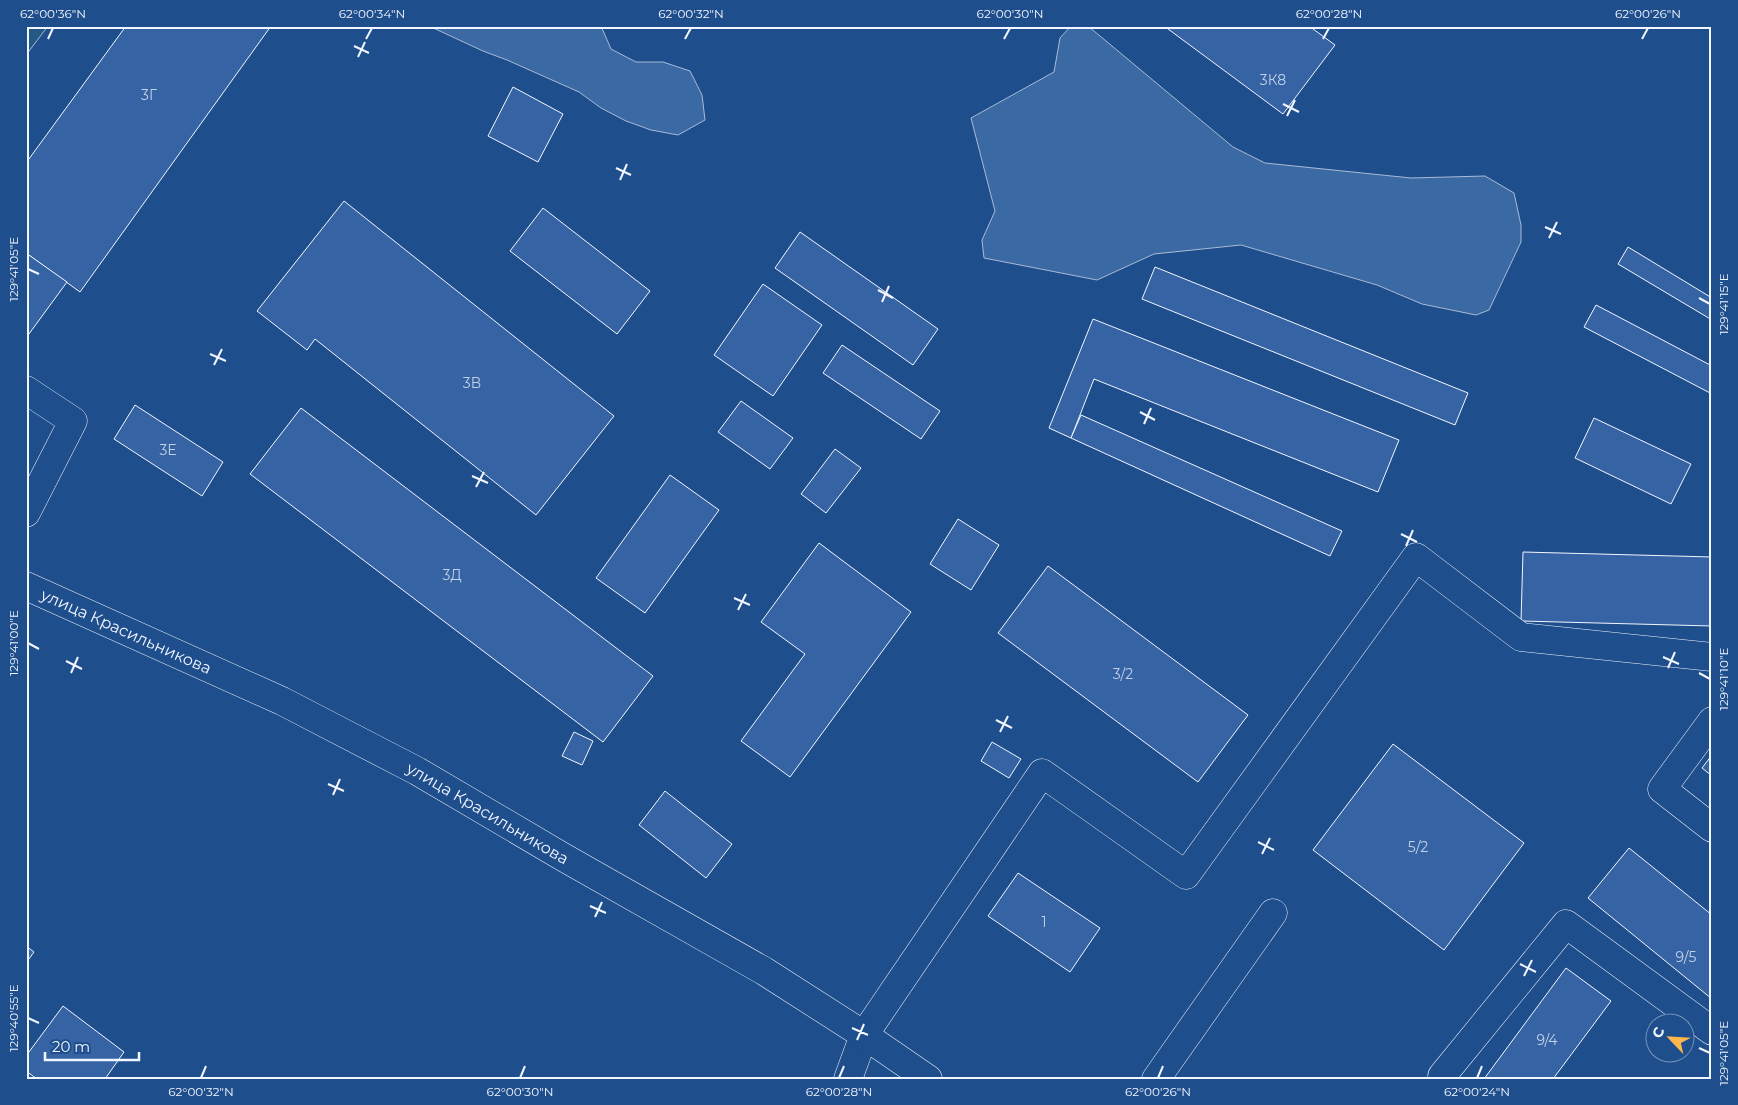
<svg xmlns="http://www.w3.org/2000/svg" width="1738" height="1105" viewBox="0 0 1738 1105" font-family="Montserrat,sans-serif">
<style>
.green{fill:#245a82;stroke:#a8bbd7}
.water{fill:#3b69a3;stroke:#a8bbd7}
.building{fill:#3563a3;stroke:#f2f6ff}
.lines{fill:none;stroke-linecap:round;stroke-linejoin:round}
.minor-casing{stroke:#f2f6ff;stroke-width:29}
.major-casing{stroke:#f2f6ff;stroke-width:29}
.minor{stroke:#1f4e8c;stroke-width:28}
.major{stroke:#1f4e8c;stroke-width:28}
.ticks{fill:none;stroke:#f2f6ff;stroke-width:2}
.labels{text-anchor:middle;stroke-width:4;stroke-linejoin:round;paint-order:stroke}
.number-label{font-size:14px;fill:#c3d1e8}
.street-label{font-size:16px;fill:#f2f6ff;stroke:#1f4e8c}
.neatline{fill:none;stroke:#f2f6ff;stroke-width:2}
.ticks-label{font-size:12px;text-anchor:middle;fill:#f2f6ff}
</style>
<rect width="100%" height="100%" fill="#1f4e8c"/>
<!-- green -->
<polygon class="green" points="26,26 48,26 26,55"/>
<!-- water -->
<g class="water">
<polygon points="429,26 601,26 611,49 636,62 663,62 690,71 702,95 705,120 678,135 651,130 626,121 601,108 579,92 507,60 483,51"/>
<polygon points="1071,26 1088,26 1233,147 1265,163 1411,178 1485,176 1514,193 1521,225 1521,242 1489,310 1476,315 1422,304 1377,285 1241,245 1154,254 1097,280 984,258 982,240 995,211 971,118 1054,72 1060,38"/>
</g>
<!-- building -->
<g class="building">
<polygon points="126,26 271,26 80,292 26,253 26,163"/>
<polygon points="1164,26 1309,26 1335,45 1283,114"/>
<polygon points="513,87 563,114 538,162 488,136"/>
<polygon points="344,201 614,416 536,515 315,339 307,350 257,311"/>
<polygon points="543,208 650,291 617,334 510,251"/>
<polygon points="800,232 938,329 913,365 775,268"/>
<polygon points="1628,247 1712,298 1712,320 1618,264"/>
<polygon points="26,253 67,282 26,338"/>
<polygon points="1155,267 1468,393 1455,425 1142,299"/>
<polygon points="763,284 822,325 773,396 714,355"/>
<polygon points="1596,305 1712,366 1712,394 1584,327"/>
<polygon points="1093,319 1399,440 1378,492 1094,379 1071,438 1049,428"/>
<polygon points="842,345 940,411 921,439 823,373"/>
<polygon points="741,401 793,438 770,469 718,432"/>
<polygon points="135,405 223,462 202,496 114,439"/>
<polygon points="301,408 653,676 603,742 250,474"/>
<polygon points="1081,415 1342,531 1330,556 1071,438"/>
<polygon points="1594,418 1691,464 1671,504 1575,458"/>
<polygon points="835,449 861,468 826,513 801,494"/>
<polygon points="670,475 719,510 645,613 596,578"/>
<polygon points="958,519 999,545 971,590 930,564"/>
<polygon points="819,543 911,612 790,777 741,741 805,654 761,622"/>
<polygon points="1523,552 1712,557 1712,626 1521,621"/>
<polygon points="1048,566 1248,715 1198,782 998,633"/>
<polygon points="574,732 593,741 582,765 562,756"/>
<polygon points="992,742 1021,759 1009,778 981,761"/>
<polygon points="1393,744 1524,843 1444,950 1313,850"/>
<polygon points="1712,755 1712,776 1702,768"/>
<polygon points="665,791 732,844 706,878 639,825"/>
<polygon points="1629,848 1712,915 1712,999 1588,898"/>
<polygon points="1018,873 1100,928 1070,972 988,916"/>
<polygon points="26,946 34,952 26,963"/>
<polygon points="1566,968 1611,1001 1553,1079 1484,1079"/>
<polygon points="63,1006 124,1052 105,1079 37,1079 26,1071 26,1056"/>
</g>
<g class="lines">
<!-- minor casing -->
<g class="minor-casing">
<g id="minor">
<polyline points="26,390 73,421 26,513"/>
<polyline points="1712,721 1662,789 1712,828"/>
<polyline points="848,1079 864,1035 1042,773 1186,875 1416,557 1521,637 1712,657"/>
<polyline points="1156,1079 1273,913"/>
<polyline points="1445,1079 1442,1076 1566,924 1712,1031"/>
</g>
</g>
<!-- major casing -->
<g class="major-casing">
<g id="major">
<path id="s1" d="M26,586L282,701L417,771L563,857L764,971L864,1035L928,1079"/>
</g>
</g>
<!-- minor -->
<use href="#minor" class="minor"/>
<!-- major -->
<use href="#major" class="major"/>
</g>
<!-- ticks -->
<path class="ticks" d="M48,39L53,28M366,39L372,28M685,39L691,28M1004,39L1010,28M1323,39L1329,28M1642,39L1648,28M354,46L369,53M358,57L365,42M1283,104L1299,112M1287,116L1295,100M616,168L631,175M620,180L627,164M1545,227L1561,234M1549,238L1557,222M28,269L39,274M878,290L893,298M1699,298L1710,304M882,302L889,286M210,354L226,361M214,365L222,349M1140,412L1155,420M1144,424L1151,408M472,476L488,483M476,487L484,472M1401,534L1417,542M1406,546L1413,530M734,598L750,605M738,610L746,594M28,643L39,649M1663,657L1679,664M66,661L82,669M1668,668L1675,652M71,673L78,657M1699,673L1710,679M996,720L1012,728M1000,732L1008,716M328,784L344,791M333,795L340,779M1258,842L1274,850M1262,854L1270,838M590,906L606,913M595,917L602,902M1520,964L1536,972M1524,976L1532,960M28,1018L39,1023M852,1028L868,1035M857,1040L864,1024M1699,1048L1710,1053M201,1078L206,1066M520,1078L525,1066M839,1078L844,1066M1158,1078L1163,1066M1477,1078L1482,1066"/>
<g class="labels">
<!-- number labels -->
<g class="number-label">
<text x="1273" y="85">3К8</text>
<text x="149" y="100">3Г</text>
<text x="472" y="388">3В</text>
<text x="168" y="455">3Е</text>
<text x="452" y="580">3Д</text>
<text x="1123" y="679">3/2</text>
<text x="1418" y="852">5/2</text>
<text x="1044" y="927">1</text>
<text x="1686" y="962">9/5</text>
<text x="1547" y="1045">9/4</text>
</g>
<!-- street labels -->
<g class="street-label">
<text dy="6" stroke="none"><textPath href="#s1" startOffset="110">улица Красильникова</textPath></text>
<text dy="6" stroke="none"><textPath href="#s1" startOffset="515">улица Красильникова</textPath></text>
</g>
</g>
<!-- border -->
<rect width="1738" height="1105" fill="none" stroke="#1f4e8c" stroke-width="55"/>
<!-- north arrow -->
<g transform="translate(1670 1038) rotate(295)"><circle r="24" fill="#1f4e8c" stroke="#7391ba"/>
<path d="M0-4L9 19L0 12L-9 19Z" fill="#ffb74d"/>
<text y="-8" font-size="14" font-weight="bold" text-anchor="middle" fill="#f2f6ff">С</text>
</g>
<!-- scale -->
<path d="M45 1052v8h94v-8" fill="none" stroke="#f2f6ff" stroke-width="2.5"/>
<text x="52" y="1052" font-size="15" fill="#f2f6ff" stroke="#1f4e8c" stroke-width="4" paint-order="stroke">20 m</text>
<rect x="28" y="28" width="1682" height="1050" class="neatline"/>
<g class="ticks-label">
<text x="53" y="18">62°00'36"N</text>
<text x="372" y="18">62°00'34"N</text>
<text x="691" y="18">62°00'32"N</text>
<text x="1010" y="18">62°00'30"N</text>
<text x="1329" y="18">62°00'28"N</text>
<text x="1648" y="18">62°00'26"N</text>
<text transform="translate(14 269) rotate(-90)" y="4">129°41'05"E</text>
<text transform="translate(1724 304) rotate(-90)" y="4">129°41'15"E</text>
<text transform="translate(14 643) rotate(-90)" y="4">129°41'00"E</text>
<text transform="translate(1724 679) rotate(-90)" y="4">129°41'10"E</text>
<text transform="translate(14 1018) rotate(-90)" y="4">129°40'55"E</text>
<text transform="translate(1724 1053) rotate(-90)" y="4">129°41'05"E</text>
<text x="201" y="1096">62°00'32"N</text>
<text x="520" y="1096">62°00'30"N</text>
<text x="839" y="1096">62°00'28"N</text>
<text x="1158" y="1096">62°00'26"N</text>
<text x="1477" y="1096">62°00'24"N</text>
</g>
</svg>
